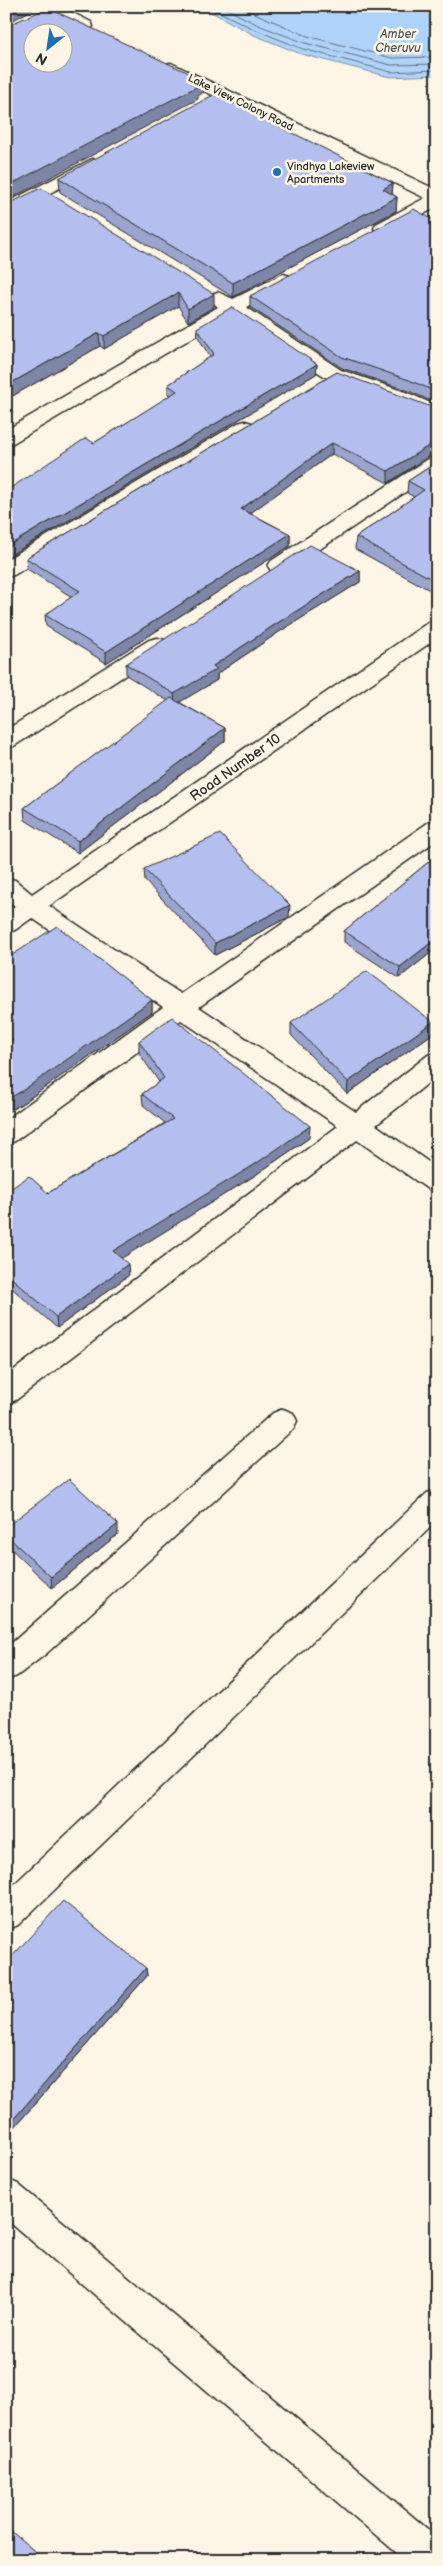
<svg xmlns="http://www.w3.org/2000/svg" width="443" height="2566" viewBox="0 0 443 2566" font-family="'Balsamiq Sans',sans-serif">
<style>
.water{fill:#afd3f8;stroke:#7a90a6}
.lines{fill:none;stroke-linecap:round;stroke-linejoin:round}
.shore{stroke:#606e7d;stroke-width:1}
.street-casing{stroke:#2b2b2b;stroke-width:3}
.street{fill:#fcf5e5;fill-rule:evenodd}
.wall{fill:#9ba4ce;stroke:#2b2b2b}
.shaded-wall{fill:#7e86a7;stroke:#2b2b2b}
.building{fill:#b4bfef;stroke:#2b2b2b;fill-rule:evenodd}
.poi-dot{fill:#1f6fb2;stroke:#fcf5e5;stroke-width:2}
.labels{text-anchor:middle;stroke-width:5;stroke-linejoin:round;paint-order:stroke}
.far-street-label{font-size:11px;fill:#2b2b2b;stroke:#fcf5e5}
.far-poi-label{font-size:11px;fill:#2b2b2b;stroke:#fcf5e5;text-anchor:start}
.far-water-label{font-size:12px;font-style:italic;fill:#4c555e;stroke:#fcf5e5}
.street-label{font-size:14px;fill:#2b2b2b;stroke:#fcf5e5}
</style>
<rect width="100%" height="100%" fill="#fcf5e5"/>
<filter id="ink" filterUnits="userSpaceOnUse"><feTurbulence type="fractalNoise" baseFrequency=".02" numOctaves="2"/><feDisplacementMap in="SourceGraphic" scale="10" xChannelSelector="R" yChannelSelector="G"/><feConvolveMatrix kernelMatrix="1 2 1 2 8 2 1 2 1" color-interpolation-filters="sRGB"/></filter>
<g filter="url(#ink)">
<!-- water -->
<polygon class="water" points="200,6 437,6 437,75 390,77 301,54 254,35"/>
<g class="lines">
<!-- shore -->
<g class="shore">
<polyline points="207,6 256,30 303,49 391,72 437,70"/>
<polyline points="221,6 258,25 305,43 391,65 437,64"/>
<polyline points="238,6 307,36 392,58 437,57"/>
</g>
<!-- street casing -->
<g class="street-casing">
<g id="street">
<polygon points="38,6 59,6 91,22 93,26 91,30 79,30"/>
<polygon points="171,63 437,190 437,207 390,232 376,232 374,228 376,224 425,198 165,72 162,68 165,64"/>
<polygon points="92,159 98,160 101,164 98,168 6,216 6,203"/>
<polygon points="283,274 290,276 293,280 290,284 246,307 341,370 408,393 437,406 437,420 394,401 327,378 231,315 13,443 6,445 6,430 218,307 208,298 211,294 218,292 233,299"/>
<polygon points="245,421 252,423 255,427 252,431 14,575 6,577 6,560 238,423"/>
<polygon points="437,456 437,471 287,571 279,573 271,571 268,566 271,561 430,458"/>
<polygon points="437,620 437,638 49,906 181,994 429,822 437,820 437,840 199,1007 356,1112 428,1055 437,1053 437,1076 376,1125 437,1168 437,1192 428,1189 357,1140 16,1400 6,1404 6,1376 338,1126 181,1020 15,1141 6,1144 6,1120 163,1007 32,918 15,930 6,933 6,912 15,906 6,899 6,878 15,880 32,894 429,622"/>
<polygon points="157,638 165,640 168,645 165,650 14,746 6,749 6,730 149,640"/>
<polygon points="283,1409 293,1413 297,1421 293,1429 47,1653 17,1676 6,1680 6,1648 273,1413"/>
<polygon points="437,1490 437,1521 18,1925 6,1930 6,1892 427,1493"/>
<polygon points="6,2179 18,2184 437,2537 437,2560 405,2560 6,2219"/>
</g>
</g>
<!-- street -->
<use href="#street" class="street"/>
</g>
<!-- wall -->
<g class="wall">
<polygon points="59,178 393,183 392,194 397,197 396,211 233,297 60,192"/>
<polygon points="6,205 214,307 188,322 178,306 104,349 100,346 9,398 10,403 6,405"/>
<polygon points="437,222 437,404 409,391 342,368 250,307 250,296"/>
<polygon points="197,328 317,364 316,374 7,557 6,557 6,491 94,443 170,396 168,394 168,385 210,357 198,337"/>
<polygon points="337,372 429,456 388,483 332,454 250,513 290,534 290,546 106,663 46,626 45,615 72,597 27,569 26,558"/>
<polygon points="437,462 437,594 355,549 356,537 414,497 407,493 408,481"/>
<polygon points="360,571 360,582 279,632 217,674 217,680 179,702 225,728 225,741 78,853 25,820 24,808 168,701 126,675 126,664"/>
<polygon points="437,855 437,948 399,978 344,942 344,931"/>
<polygon points="144,869 289,917 215,955 145,881"/>
<polygon points="6,959 152,1000 152,1012 23,1103 6,1113"/>
<polygon points="433,1022 432,1034 347,1094 291,1035 291,1023"/>
<polygon points="139,1041 309,1138 254,1176 121,1258 129,1275 57,1328 6,1283 6,1192 48,1193 165,1123 143,1105 142,1094 159,1082 139,1053"/>
<polygon points="6,1527 118,1534 52,1588 6,1544"/>
<polygon points="6,1963 146,1968 147,1976 12,2130 6,2126"/>
</g>
<!-- shaded-wall -->
<g class="shaded-wall">
<polygon points="15,6 32,6 32,10 6,24 6,11"/>
<polygon points="204,80 204,92 198,96 198,99 6,201 6,187"/>
<polygon points="393,183 392,197 383,189"/>
<polygon points="397,197 396,211 233,297 233,283"/>
<polygon points="178,293 178,306 104,349 104,336"/>
<polygon points="214,294 214,307 188,322 188,309"/>
<polygon points="99,333 100,346 9,398 10,403 6,405 6,386"/>
<polygon points="317,364 316,374 7,557 6,547"/>
<polygon points="332,443 332,454 241,520 241,509"/>
<polygon points="437,443 437,455 429,456 388,483 388,471 430,445"/>
<polygon points="290,534 290,546 106,663 106,652"/>
<polygon points="360,571 360,582 279,632 217,674 217,680 175,705 174,694 213,666 279,622"/>
<polygon points="225,728 225,741 78,853 78,841"/>
<polygon points="290,905 289,917 215,955 215,943"/>
<polygon points="437,938 437,948 399,978 400,967"/>
<polygon points="152,1000 152,1012 23,1103 6,1113 6,1100"/>
<polygon points="433,1022 432,1034 347,1094 348,1082"/>
<polygon points="310,1126 309,1138 254,1176 114,1263 113,1251"/>
<polygon points="128,1264 129,1275 57,1328 56,1317"/>
<polygon points="118,1524 118,1534 52,1588 51,1577"/>
<polygon points="146,1968 147,1976 12,2130 10,2123"/>
</g>
<!-- building -->
<g class="building">
<polygon points="6,6 15,6 6,11"/>
<path d="M48,8L204,80L195,85L198,86L6,187V26ZM32,32H62V62H32Z"/>
<polygon points="215,94 393,183 383,189 397,197 233,283 59,178"/>
<polygon points="41,188 214,294 188,309 178,293 104,336 99,333 6,386 6,205"/>
<polygon points="414,209 437,222 437,392 409,380 342,357 250,296"/>
<polygon points="232,307 317,364 6,547 6,491 86,438 94,443 177,391 168,385 214,354 197,328"/>
<polygon points="337,372 437,409 437,443 430,445 388,471 332,443 241,509 290,534 106,652 45,615 80,591 26,558"/>
<polygon points="437,462 437,582 356,537 424,490 408,481"/>
<polygon points="310,545 360,571 279,622 213,666 217,669 174,694 126,664"/>
<polygon points="171,698 225,728 78,841 24,808"/>
<polygon points="220,834 290,905 215,943 144,869"/>
<polygon points="437,855 437,938 400,967 344,931"/>
<polygon points="57,926 152,1000 22,1091 6,1100 6,1044 13,1040 6,1035 6,959"/>
<polygon points="367,971 433,1022 348,1082 291,1023"/>
<polygon points="172,1017 310,1126 254,1165 113,1251 128,1264 56,1317 6,1273 6,1192 29,1176 48,1193 173,1119 142,1094 164,1078 139,1041"/>
<polygon points="69,1479 118,1524 51,1577 6,1535 6,1527"/>
<polygon points="63,1901 146,1968 10,2123 6,2120 6,1963"/>
<polygon points="6,2527 45,2560 6,2560"/>
</g>
</g>
<!-- markers -->
<circle class="poi-dot" cx="277" cy="172" r="5"/>
<g class="labels">
<!-- far-street labels -->
<g class="far-street-label">
<text transform="translate(241 102) rotate(26)" y="4">Lake View Colony Road</text>
</g>
<!-- far-poi labels -->
<g class="far-poi-label">
<text x="287" y="170">Vindhya Lakeview<tspan x="287" dy="13">Apartments</tspan></text>
</g>
<!-- far-water labels -->
<g class="far-water-label">
<text x="398" y="38">Amber<tspan x="398" dy="14">Cheruvu</tspan></text>
</g>
<!-- street labels -->
<g class="street-label">
<text transform="translate(235 767) rotate(-35)" y="5">Road Number 10</text>
</g>
</g>
<!-- margin -->
<rect width="443" height="2566" fill="none" stroke="#fcf5e5" stroke-width="25"/>
<rect x="12" y="12" width="418" height="2541" fill="none" stroke="#2b2b2b" stroke-width="2" filter="url(#ink)"/>
<!-- north arrow -->
<g transform="translate(48 48) rotate(210)"><circle r="24" fill="#fcf5e5" stroke="#a8a49b"/>
<path d="M0-4L9 19L0 12L-9 19Z" fill="#1f6fb2"/>
<text y="-8" font-size="14" font-weight="bold" text-anchor="middle" fill="#2b2b2b">N</text>
</g>
</svg>
